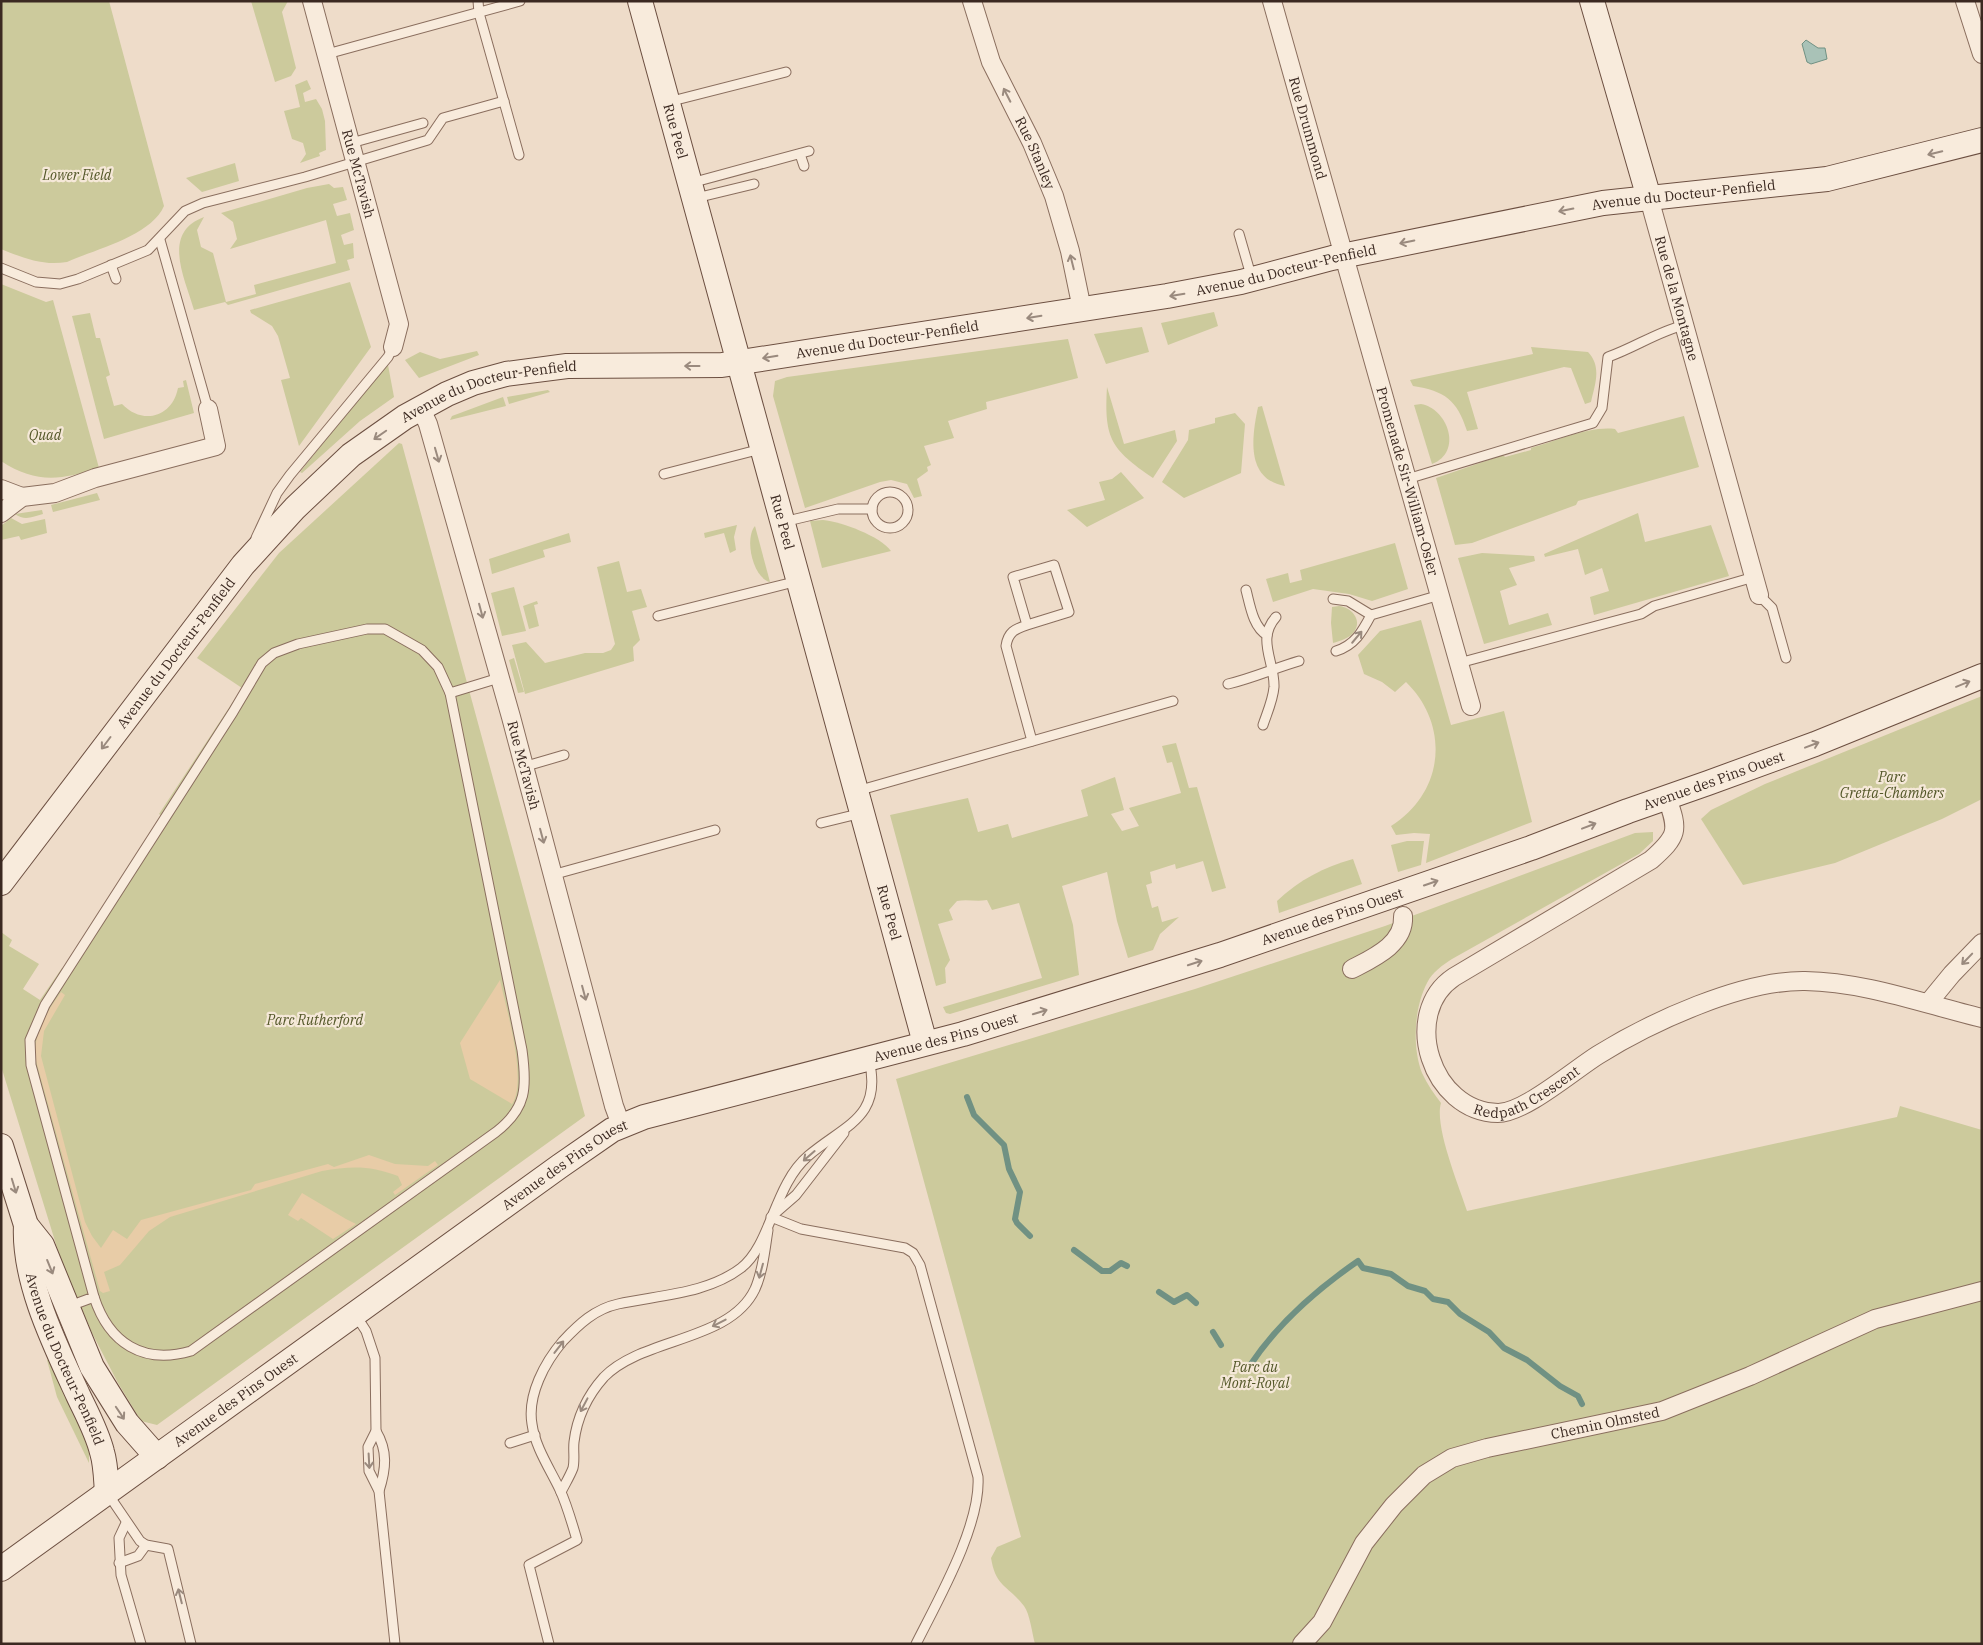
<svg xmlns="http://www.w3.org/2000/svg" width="1983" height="1645" viewBox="0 0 1983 1645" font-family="'IBM Plex Serif',serif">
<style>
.green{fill:#ccca9c}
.sand{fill:#e8cca7}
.water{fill:#a9c2b7;stroke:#709183}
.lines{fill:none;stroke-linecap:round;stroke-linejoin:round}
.stream{stroke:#709183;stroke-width:6}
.lane-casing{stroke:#8a6e5e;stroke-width:11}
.street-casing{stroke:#8a6e5e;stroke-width:20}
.secondary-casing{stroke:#6c4f41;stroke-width:26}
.lane{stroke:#f8ebdc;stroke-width:9}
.street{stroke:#f8ebdc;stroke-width:18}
.secondary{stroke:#f8ebdc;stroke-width:24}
.oneway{stroke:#9a8a7e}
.labels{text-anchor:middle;stroke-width:4.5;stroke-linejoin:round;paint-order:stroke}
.street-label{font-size:14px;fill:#3b2921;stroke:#f5e8d8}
.park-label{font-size:14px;font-style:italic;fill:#535728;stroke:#f5e8d8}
</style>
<rect width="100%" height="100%" fill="#eedcc9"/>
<!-- green -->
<g class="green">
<path d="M1,1H109L164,206C151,236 96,249 67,262C43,266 23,258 1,249Z"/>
<polygon points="251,1 288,1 282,12 296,68 291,76 275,82"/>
<polygon points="307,80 311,89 303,93 305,102 316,99 322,109 325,121 326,150 319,153 320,156 300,163 306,154 303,143 292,139 284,111 300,107 295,85"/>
<polygon points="235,163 239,181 202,192 186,178"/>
<path d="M329,184L334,188L343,187L347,200L333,204L337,216L350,213L354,230L341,235L344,245L353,243L354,258L347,260L350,270L228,305L225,302L194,310C185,278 161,233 204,217L197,230L201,247L213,253L226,302L256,294L254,285L336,263L326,220L230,249L237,239L233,222L221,213L307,188Z"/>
<polygon points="350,282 371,347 299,446 281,380 290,378 278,336 272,326 251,313 250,310"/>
<path d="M1,284L46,302L53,300L99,468C61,480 36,484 1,461Z"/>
<polygon points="1214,312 1218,326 1168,345 1161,323"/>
<path d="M90,313L96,338H100L110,375L106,377L114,406L122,404C142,425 172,418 178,388L184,387L183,381L186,380L194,413L104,439L72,316Z"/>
<polygon points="1142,327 1149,352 1106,364 1094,334"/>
<polygon points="1068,339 1078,378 986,402 987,409 948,421 954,438 924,446 931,465 927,467 928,471 917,479 922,496 914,498 907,484 891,480 880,482 805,508 773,396 775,381 787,377"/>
<path d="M1531,347L1588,352C1602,367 1595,384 1591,402L1585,404L1571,368L1564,367L1467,392L1478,429L1467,431C1457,400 1445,391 1413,386L1410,380L1533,354Z"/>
<polygon points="477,351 479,355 419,378 405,360 420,352 440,359"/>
<polygon points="386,365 388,365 394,397 360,421 302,473 300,472"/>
<path d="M1107,387L1124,444L1175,430L1177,441L1153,478C1111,449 1104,439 1107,387Z"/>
<polygon points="548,390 550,392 509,404 507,397"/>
<polygon points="503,397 506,406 450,420 452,416"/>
<path d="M1421,404C1448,409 1463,452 1432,464L1414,405Z"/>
<path d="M1262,406L1285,486C1245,479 1252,436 1258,407Z"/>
<polygon points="1235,413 1245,424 1241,473 1184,498 1162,482 1188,440 1189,430 1215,423 1215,418"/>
<path d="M1684,416L1699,467L1578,501L1576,505L1472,543L1455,545L1436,478L1503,455L1505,457L1531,450V448C1557,441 1588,426 1615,429L1618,433Z"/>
<polygon points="399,443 402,444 585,1116 157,1425 141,1421 118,1383 92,1333 59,1254 1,1066 1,932 12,940 9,946 39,964 23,989 40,1000 62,968 67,971 165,818 159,814 242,688 197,658 279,553"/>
<polygon points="1121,472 1144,498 1087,527 1067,510 1105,500 1099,482 1112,479"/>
<polygon points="97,493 100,500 53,512 51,505"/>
<path d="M42,510L43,514C33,517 24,521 15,514Z"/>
<polygon points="1638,513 1645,542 1711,525 1729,576 1594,615 1590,597 1609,591 1602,568 1585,575 1578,549 1545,557 1544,554"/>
<polygon points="11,518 22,524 45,519 47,533 21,540 19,536 1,540 1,526"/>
<path d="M823,520C842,522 880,536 891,551L822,568L810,521Z"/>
<polygon points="737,525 734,537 736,550 730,553 724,533 705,538 704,533"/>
<path d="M755,526L770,582C753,578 744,539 755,526Z"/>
<polygon points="569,533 571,542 543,550 545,557 492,574 489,559"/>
<polygon points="1395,543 1408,589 1372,601 1349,594 1313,589 1273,602 1266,579 1288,573 1290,583 1302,580 1300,570"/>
<polygon points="1482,553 1534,556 1535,561 1509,568 1517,585 1500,591 1509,625 1548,613 1552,625 1484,644 1458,558"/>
<polygon points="619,561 627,592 641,589 647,607 632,611 640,640 633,647 634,661 525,694 512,645 526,642 545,663 585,653 603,653 611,650 615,644 597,567"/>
<polygon points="514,587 526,631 502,636 491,593"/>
<polygon points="537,601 538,604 534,605 539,626 529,629 523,606"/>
<path d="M1339,606C1351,607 1363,620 1354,632C1350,638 1340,641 1333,643L1331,623L1332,607Z"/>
<path d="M1421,620L1451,725L1504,711L1532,822L1426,863L1430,834L1414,833L1396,835L1391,826C1445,792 1450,725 1406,682L1395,692L1382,682L1364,674L1358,655L1380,631Z"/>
<polygon points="514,658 524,692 518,693 509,660"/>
<polygon points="1982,696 1982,799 1942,819 1835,863 1743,885 1701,819 1711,810 1765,784"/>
<path d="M1176,743L1189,788L1197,787L1226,888L1212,892L1203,861L1176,869L1175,864L1150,872L1152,883L1146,885L1152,908L1158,906L1162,922L1179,917L1160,934L1153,950L1128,958L1117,921L1107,872L1062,886L1073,925L1079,975L950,1014L946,1013L943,1007L1042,978L1019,903L992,910L987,900C976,902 968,899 957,901L949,910L953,920L938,924L950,960L945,968L946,983L936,986L890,815L968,798L978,832L1008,824L1012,838L1088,816L1081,790L1115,777L1124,810L1111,814L1122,831L1139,826L1129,808L1181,793L1172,762L1167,763L1162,746Z"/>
<path d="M1653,832V841L1639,854L1452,959C1443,965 1432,972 1427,983C1414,1008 1412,1047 1422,1073C1427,1084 1434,1094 1441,1103C1434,1126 1459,1186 1467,1211L1897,1117L1900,1106L1982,1130V1644H1035C1032,1633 1030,1614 1024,1606C1008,1585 996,1588 991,1558L997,1547L1021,1537L896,1079L1195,989L1385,926L1635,833Z"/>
<polygon points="1407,841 1424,841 1421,865 1398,872 1391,845"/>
<path d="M1353,859L1362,884L1279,913L1277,901C1299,880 1324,867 1353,859Z"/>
<polygon points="50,1359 86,1440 89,1453 89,1463 57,1397 47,1360"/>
</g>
<!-- sand -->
<g class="sand">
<path d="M500,980C506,1008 528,1081 512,1104L470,1079L460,1043Z"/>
<path d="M61,992L65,995L44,1031L41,1056L85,1222L92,1236L101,1248L113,1230L127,1239L141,1220L251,1190L255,1184L328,1164L334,1167L369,1155L395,1164L428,1166L435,1161L438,1165L395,1195L393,1192L402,1185L398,1176C370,1165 350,1166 322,1171L170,1217L149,1231L120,1265L104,1272L110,1291L103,1293L100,1291L35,1057C34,1032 47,1012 61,992Z"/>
<polygon points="302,1193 346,1219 356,1224 333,1239 301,1218 298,1221 288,1215"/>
</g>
<!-- water -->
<polygon class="water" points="1806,40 1818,48 1825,48 1827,59 1811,64 1807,62 1802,44"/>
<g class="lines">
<!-- stream -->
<g class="stream">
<polyline points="967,1097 974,1115 1004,1145 1009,1169 1020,1192 1015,1219 1017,1223 1030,1236"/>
<polyline points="1074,1250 1102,1271 1110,1271 1121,1263 1127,1266"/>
<polyline points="1159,1292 1174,1302 1187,1295 1196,1303"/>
<polyline points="1213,1332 1221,1345"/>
<path d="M1251,1364C1279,1322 1316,1290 1358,1261L1363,1268L1391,1274L1408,1286L1425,1291L1433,1299L1448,1302L1460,1314L1489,1332L1504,1348L1527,1360L1560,1386L1578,1396L1582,1404"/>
</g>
<!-- lane casing -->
<g class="lane-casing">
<g id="lane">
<polyline points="478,1 479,13 519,155"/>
<polyline points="327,54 520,1"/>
<polyline points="668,102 786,72"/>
<polyline points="351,143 423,123"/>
<polyline points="800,154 804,166"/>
<polyline points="691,183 809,151"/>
<polyline points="696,198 754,184"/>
<polyline points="1239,234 1252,279"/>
<polyline points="160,240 208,409"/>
<polyline points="111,265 116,279"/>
<polyline points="1,268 36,282 60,284 78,279 148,250 185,211 203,203 305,177 428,140 443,118 504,101"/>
<polyline points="664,474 761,449"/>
<path d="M1407,479L1593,423L1602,408L1608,357C1634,348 1657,332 1684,325"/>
<circle cx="890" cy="510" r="18"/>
<polyline points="783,522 838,509 872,509"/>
<polyline points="256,538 277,493 290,475 388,357 393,347"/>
<path d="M1246,590C1250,605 1253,627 1267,635"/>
<polyline points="1759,595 1772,608 1786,658"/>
<polyline points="1333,599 1348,601 1371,615"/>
<polyline points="658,616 798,581"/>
<path d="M1027,625L1069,612L1054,565L1013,577L1027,625C1015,629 1008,632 1006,646L1032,741"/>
<path d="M1336,651C1355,645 1362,632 1371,615L1440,595"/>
<polyline points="1459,663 1641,614 1654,606 1754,577"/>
<path d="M1228,684C1253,678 1275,668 1299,661"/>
<path d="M1263,725C1267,713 1273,700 1274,687C1275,662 1256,639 1276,617"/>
<polyline points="523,767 564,755"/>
<polyline points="857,791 1173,701"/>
<polyline points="821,823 862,813"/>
<polyline points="552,875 715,830"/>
<polyline points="773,1215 796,1195 844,1133"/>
<path d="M771,1217L801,1229L905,1248L913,1253L920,1265L978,1477C981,1525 938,1600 916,1644"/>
<path d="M94,1297C109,1343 143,1365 191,1351L496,1132C527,1108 527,1087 522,1050L450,693"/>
<polyline points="67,1307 94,1297 31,1065 30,1040 45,1005 233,712 262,663 274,653 298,644 367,629 385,629 422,650 438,667 450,693 499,678"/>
<polyline points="355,1314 366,1331 375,1358 376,1431 368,1447 369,1471 379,1491 395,1644"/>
<path d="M376,1431C388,1451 386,1469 379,1491"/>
<polyline points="510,1443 535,1435"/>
<path d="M561,1492C565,1484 570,1476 573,1468C575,1460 573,1450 574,1442C577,1417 587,1396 604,1377C643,1337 730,1342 755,1289C763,1271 765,1249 768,1230"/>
<polyline points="108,1494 140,1541 146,1545 168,1549 191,1644"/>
<polyline points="126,1523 119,1538 121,1575 141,1644"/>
<polyline points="119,1563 138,1556 146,1545"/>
<path d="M549,1644L529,1565L577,1540C572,1523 567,1505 560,1490C550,1469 535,1447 532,1424C527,1395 545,1362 563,1341C579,1324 595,1309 618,1304C659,1295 707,1294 741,1268C771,1245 774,1185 808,1156C844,1125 883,1118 869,1060"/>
</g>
</g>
<!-- street casing -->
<g class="street-casing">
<g id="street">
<path id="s1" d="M312,1L399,324L393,347"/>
<path id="s2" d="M972,1L991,62L1032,143L1054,196L1070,251L1082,309"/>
<path id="s3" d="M1272,1L1471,706"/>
<polyline points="1965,1 1982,54"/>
<path id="s4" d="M1649,198L1759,595"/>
<path id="s5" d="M421,409L428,424L511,717L614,1106L621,1125"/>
<polyline points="1,489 22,497"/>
<polyline points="1,513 22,497 55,493 95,478 216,446 208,409"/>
<path id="s6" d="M1667,798C1679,831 1678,836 1651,860L1454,977C1400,1013 1431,1112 1498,1113C1524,1113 1574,1070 1598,1055C1651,1022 1742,980 1805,981C1865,982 1924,1004 1982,1018"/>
<path d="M1352,969C1373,958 1405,944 1403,916"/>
<polyline points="1929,1002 1952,974 1982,943"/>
<path id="s7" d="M1302,1644L1322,1622L1364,1543L1394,1505L1424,1475L1452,1458L1487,1448L1662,1411L1750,1376L1875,1319L1982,1291"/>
</g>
</g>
<!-- secondary casing -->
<g class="secondary-casing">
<g id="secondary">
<path id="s8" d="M640,1L925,1043"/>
<polyline points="1592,1 1649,198"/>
<path id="s9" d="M1,883L243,565L295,508L351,455L405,417L447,394L473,383L506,374L567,366L722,365L1167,296L1241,282L1332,258L1603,203L1827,179L1982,140"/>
<polyline points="1,1146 26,1225 42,1245 92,1367 127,1423 157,1457"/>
<path id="s10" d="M26,1225C23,1281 55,1345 78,1395C87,1414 97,1432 102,1452C106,1465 106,1480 107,1493"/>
<path id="s11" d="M1,1569L560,1166L612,1130L644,1117L963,1034L1220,955L1531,848L1628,811L1708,783L1815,744L1982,676"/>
</g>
</g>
<!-- lane -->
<use href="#lane" class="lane"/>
<!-- street -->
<use href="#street" class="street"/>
<!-- secondary -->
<use href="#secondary" class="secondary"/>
</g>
<!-- one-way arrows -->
<defs><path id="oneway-shaft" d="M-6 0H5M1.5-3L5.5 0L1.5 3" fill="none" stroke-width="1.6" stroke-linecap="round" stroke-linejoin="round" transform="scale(1.25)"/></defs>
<g class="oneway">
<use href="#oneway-shaft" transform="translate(1007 95) rotate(-117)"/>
<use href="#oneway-shaft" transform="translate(1935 153) rotate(166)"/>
<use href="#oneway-shaft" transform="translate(1566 210) rotate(169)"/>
<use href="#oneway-shaft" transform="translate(1407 242) rotate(168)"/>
<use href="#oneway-shaft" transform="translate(1072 262) rotate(-104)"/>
<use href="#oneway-shaft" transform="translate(1177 295) rotate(171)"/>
<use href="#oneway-shaft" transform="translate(1034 317) rotate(171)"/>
<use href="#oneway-shaft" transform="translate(770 357) rotate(171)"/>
<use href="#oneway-shaft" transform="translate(692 366) rotate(180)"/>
<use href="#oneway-shaft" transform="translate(380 435) rotate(145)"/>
<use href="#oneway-shaft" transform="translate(437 455) rotate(74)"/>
<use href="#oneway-shaft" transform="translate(481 611) rotate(75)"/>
<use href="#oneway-shaft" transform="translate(1357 637) rotate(-50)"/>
<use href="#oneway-shaft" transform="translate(1963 684) rotate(-22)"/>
<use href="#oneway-shaft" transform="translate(106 743) rotate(127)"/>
<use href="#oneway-shaft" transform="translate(1812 745) rotate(-21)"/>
<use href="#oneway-shaft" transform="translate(1589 826) rotate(-21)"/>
<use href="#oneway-shaft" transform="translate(542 836) rotate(75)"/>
<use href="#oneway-shaft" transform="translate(1431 883) rotate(-19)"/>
<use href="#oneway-shaft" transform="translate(1967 959) rotate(134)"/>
<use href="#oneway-shaft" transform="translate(1195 963) rotate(-18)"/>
<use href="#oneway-shaft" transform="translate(584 993) rotate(75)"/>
<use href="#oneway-shaft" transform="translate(1040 1012) rotate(-17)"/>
<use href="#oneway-shaft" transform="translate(809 1156) rotate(139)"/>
<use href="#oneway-shaft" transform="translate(14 1186) rotate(73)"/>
<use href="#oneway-shaft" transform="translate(50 1267) rotate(68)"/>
<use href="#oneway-shaft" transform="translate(761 1271) rotate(105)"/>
<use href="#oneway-shaft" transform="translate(719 1323) rotate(153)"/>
<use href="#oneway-shaft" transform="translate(559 1347) rotate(-52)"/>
<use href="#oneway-shaft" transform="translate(584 1405) rotate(118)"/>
<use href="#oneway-shaft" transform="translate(120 1413) rotate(56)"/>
<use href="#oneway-shaft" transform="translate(369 1461) rotate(87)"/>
<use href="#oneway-shaft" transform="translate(180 1596) rotate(-104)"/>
</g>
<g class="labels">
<!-- street labels -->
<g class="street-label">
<text dy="5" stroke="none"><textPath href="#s3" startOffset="132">Rue Drummond</textPath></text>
<text dy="5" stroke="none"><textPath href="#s8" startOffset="135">Rue Peel</textPath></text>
<text dy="5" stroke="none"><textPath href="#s2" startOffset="165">Rue Stanley</textPath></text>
<text dy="5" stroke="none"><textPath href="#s1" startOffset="179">Rue McTavish</textPath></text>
<text dy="5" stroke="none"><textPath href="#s9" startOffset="1924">Avenue du Docteur-Penfield</textPath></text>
<text dy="5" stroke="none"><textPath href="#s9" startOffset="1519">Avenue du Docteur-Penfield</textPath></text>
<text dy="5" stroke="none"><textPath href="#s4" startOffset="104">Rue de la Montagne</textPath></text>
<text dy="5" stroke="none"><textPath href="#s9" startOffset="1114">Avenue du Docteur-Penfield</textPath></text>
<text dy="5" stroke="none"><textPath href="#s9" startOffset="709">Avenue du Docteur-Penfield</textPath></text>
<text dy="5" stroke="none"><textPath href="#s3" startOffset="499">Promenade Sir-William-Osler</textPath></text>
<text dy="5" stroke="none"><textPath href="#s8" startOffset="540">Rue Peel</textPath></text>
<text dy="5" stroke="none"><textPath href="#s9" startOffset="289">Avenue du Docteur-Penfield</textPath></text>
<text dy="5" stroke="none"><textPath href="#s5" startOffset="371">Rue McTavish</textPath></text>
<text dy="5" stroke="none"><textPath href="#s11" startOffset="1909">Avenue des Pins Ouest</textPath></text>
<text dy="5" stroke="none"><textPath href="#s8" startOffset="945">Rue Peel</textPath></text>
<text dy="5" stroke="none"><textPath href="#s11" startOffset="1504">Avenue des Pins Ouest</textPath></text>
<text dy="5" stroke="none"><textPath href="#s11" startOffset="1099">Avenue des Pins Ouest</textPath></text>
<text dy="5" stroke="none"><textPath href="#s6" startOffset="518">Redpath Crescent</textPath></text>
<text dy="5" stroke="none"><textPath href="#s11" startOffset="694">Avenue des Pins Ouest</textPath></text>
<text dy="5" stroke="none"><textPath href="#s10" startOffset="141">Avenue du Docteur-Penfield</textPath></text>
<text dy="5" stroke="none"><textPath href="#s11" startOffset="289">Avenue des Pins Ouest</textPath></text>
<text dy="5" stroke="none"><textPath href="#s7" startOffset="400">Chemin Olmsted</textPath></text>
</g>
<!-- park labels -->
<g class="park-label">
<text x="77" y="180">Lower Field</text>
<text x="45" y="440">Quad</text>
<text x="1892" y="782">Parc<tspan x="1892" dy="16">Gretta-Chambers</tspan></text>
<text x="315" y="1025">Parc Rutherford</text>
<text x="1255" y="1372">Parc du<tspan x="1255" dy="16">Mont-Royal</tspan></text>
</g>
</g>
<!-- border -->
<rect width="1983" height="1645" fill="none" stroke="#3b2921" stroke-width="5"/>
</svg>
